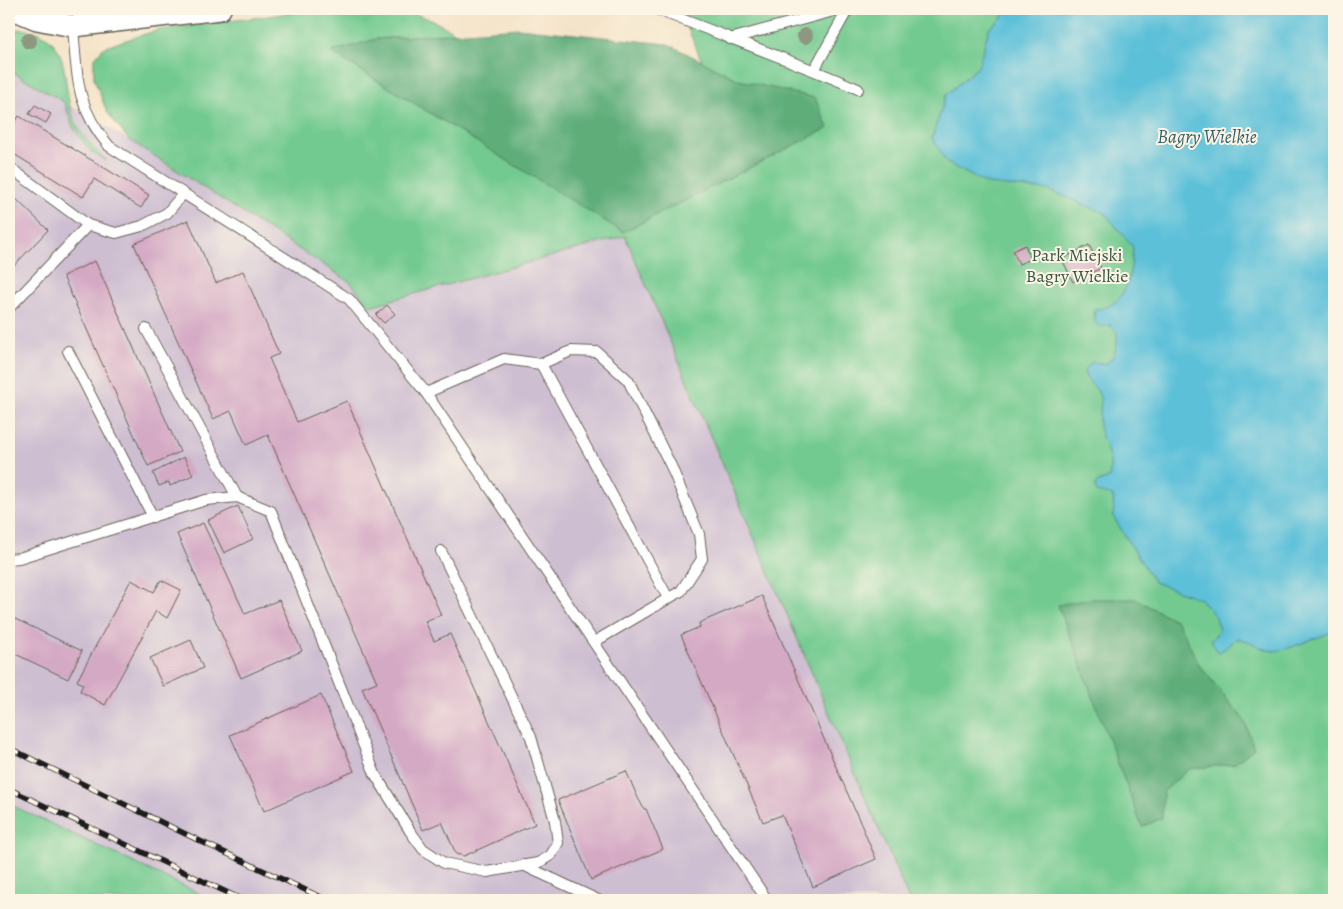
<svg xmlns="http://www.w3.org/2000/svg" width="1343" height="909" viewBox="0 0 1343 909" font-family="Alegreya,serif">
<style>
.industrial{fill:#cebed1}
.green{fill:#73ca90;stroke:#487356}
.forest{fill:#5eae7a;stroke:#3d654b}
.water{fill:#5bc0d9;stroke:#3c6e7a}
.building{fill:#d4a9c4}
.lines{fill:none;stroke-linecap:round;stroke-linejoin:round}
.service-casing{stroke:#686258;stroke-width:12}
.minor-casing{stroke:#686258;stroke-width:24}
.service{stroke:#fff;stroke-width:10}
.minor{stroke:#fff;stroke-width:21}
.rail-casing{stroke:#1c1c1c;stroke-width:5.5}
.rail{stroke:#fcf5e5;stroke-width:4;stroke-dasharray:11;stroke-linecap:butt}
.tree{fill:#8e9780}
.labels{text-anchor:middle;stroke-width:4;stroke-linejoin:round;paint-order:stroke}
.park-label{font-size:18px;fill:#3a5945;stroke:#fcf5e5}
.water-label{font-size:19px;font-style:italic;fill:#355e68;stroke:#fcf5e5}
</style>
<rect width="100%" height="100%" fill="#fcf5e5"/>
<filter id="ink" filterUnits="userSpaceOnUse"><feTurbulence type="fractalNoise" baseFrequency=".02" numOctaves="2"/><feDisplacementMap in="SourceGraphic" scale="10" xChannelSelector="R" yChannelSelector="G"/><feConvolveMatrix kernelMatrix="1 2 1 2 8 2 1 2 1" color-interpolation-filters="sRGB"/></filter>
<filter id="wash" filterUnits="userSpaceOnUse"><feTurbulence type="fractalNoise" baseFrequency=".0096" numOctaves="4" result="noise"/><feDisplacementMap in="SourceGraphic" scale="20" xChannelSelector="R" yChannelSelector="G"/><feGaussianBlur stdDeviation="1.12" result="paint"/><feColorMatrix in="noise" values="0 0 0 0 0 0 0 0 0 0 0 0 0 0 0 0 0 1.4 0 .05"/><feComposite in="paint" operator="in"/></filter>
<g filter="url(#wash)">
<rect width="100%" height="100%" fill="#f4e3c7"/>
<!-- industrial -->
<polygon class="industrial" points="9,70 139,146 237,210 623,232 909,900 9,900"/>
<!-- green -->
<g class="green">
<polygon points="313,9 401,9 432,20 456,33 376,39 749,168 679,9 1334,9 1334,900 909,900 625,236 370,306 350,282 128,139 107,112 94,78 94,59 104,47 158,30 269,16"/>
<path d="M21,29C79,35 57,88 77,126C84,139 96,150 107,161L93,153L84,143L73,127L64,102L9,70V32Z"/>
<polygon points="9,804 213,900 15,900 9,897"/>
</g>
<!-- forest -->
<g class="forest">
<polygon points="518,28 668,44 739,80 815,98 828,128 623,232 331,52 376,39"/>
<polygon points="1090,599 1135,599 1177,621 1200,666 1244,720 1254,748 1234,764 1189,769 1163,792 1162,818 1142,827 1058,605"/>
</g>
<!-- water -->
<path class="water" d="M1011,9H1334V632C1317,636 1290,650 1275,651C1259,651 1251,638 1235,639L1230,645L1218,653L1211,640L1219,632L1216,617L1200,599L1154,582L1114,518L1113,496L1097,492L1095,487L1098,482L1109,478C1114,454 1102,446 1099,425C1098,416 1102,406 1100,397C1098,387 1085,381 1084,371L1092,362L1106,364C1116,356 1118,345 1117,332L1110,325L1099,327L1094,320L1095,309C1128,308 1131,273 1133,247L1105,213L1048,190L987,184L947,163L932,138L946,95L978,67L989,29Z"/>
<g id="blocks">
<!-- building -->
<g class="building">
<polygon points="35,105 51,114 46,123 29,114"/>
<polygon points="19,116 149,195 141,208 94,179 83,197 9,151 9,132"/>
<polygon points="9,192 48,230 9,271"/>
<polygon points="188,220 216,283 243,271 279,354 269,358 297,422 347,401 441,615 425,621 434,641 450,634 535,824 464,856 456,854 442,822 423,830 362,688 377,682 268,435 246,445 231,411 213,419 134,244"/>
<polygon points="1025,245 1031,259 1019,264 1013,251"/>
<polygon points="1089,245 1101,268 1073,282 1062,259"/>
<polygon points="95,261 180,452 148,466 63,276"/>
<polygon points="387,305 395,314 384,323 376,315"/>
<polygon points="184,457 193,475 170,486 169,482 159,486 153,473"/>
<polygon points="238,506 253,539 224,553 208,520"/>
<polygon points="203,523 245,614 279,600 302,651 241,678 177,534"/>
<polygon points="131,580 154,592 161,580 181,590 167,618 156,611 105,705 80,691 83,684 77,681"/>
<polygon points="762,596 876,859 813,887 782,815 763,822 681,635 700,627 699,623"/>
<polygon points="9,616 82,651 68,679 9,651"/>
<polygon points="191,640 203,668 163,686 150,658"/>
<polygon points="321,695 354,771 264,811 230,735"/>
<polygon points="626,771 638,798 644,809 646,809 663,849 591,880 558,800"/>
</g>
</g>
</g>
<g filter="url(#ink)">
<use href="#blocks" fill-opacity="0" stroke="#686258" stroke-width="1"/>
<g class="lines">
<!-- service casing -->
<g class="service-casing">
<g id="service">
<path d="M656,9C723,36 791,60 858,89"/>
<path d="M73,26C77,75 75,106 109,146L349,299L426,393L767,900"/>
<polyline points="730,39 841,9"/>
<polyline points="814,70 848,9"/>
<polyline points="9,167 88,225 116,233 142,226 167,213 183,194"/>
<polyline points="9,308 88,225"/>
<polyline points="146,329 237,497"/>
<polyline points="68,351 153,517"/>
<polyline points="541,364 668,598"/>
<polyline points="426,393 504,359 541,364 571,351 597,352 628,380 671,466 699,534 702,559 681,591 594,642"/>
<polyline points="9,559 19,558 206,500 237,497 271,511 375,774 410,831 423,849 444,863 487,872 538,863 551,855 558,843 555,821 531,737 441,551"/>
<polyline points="523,865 598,900"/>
</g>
</g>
<!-- minor casing -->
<g class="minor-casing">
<polyline id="minor" points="13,9 37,19 73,26 220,9"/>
</g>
<!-- service -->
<use href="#service" class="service"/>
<!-- minor -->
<use href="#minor" class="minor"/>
<!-- rail casing -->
<g class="rail-casing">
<g id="rail">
<polyline points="9,748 202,842 327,900"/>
<polyline points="9,789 243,900"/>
</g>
</g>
<!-- rail -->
<use href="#rail" class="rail"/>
</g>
<!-- trees -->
<g class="tree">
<circle cx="805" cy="36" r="8"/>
<circle cx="29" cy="41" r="8"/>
</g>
</g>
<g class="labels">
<!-- park labels -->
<g class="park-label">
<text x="1077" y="261">Park Miejski<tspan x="1077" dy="21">Bagry Wielkie</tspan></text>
</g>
<!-- water labels -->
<g class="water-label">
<text x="1207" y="143">Bagry Wielkie</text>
</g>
</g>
<!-- margin -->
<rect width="1343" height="909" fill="none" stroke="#fcf5e5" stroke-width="30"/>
</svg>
